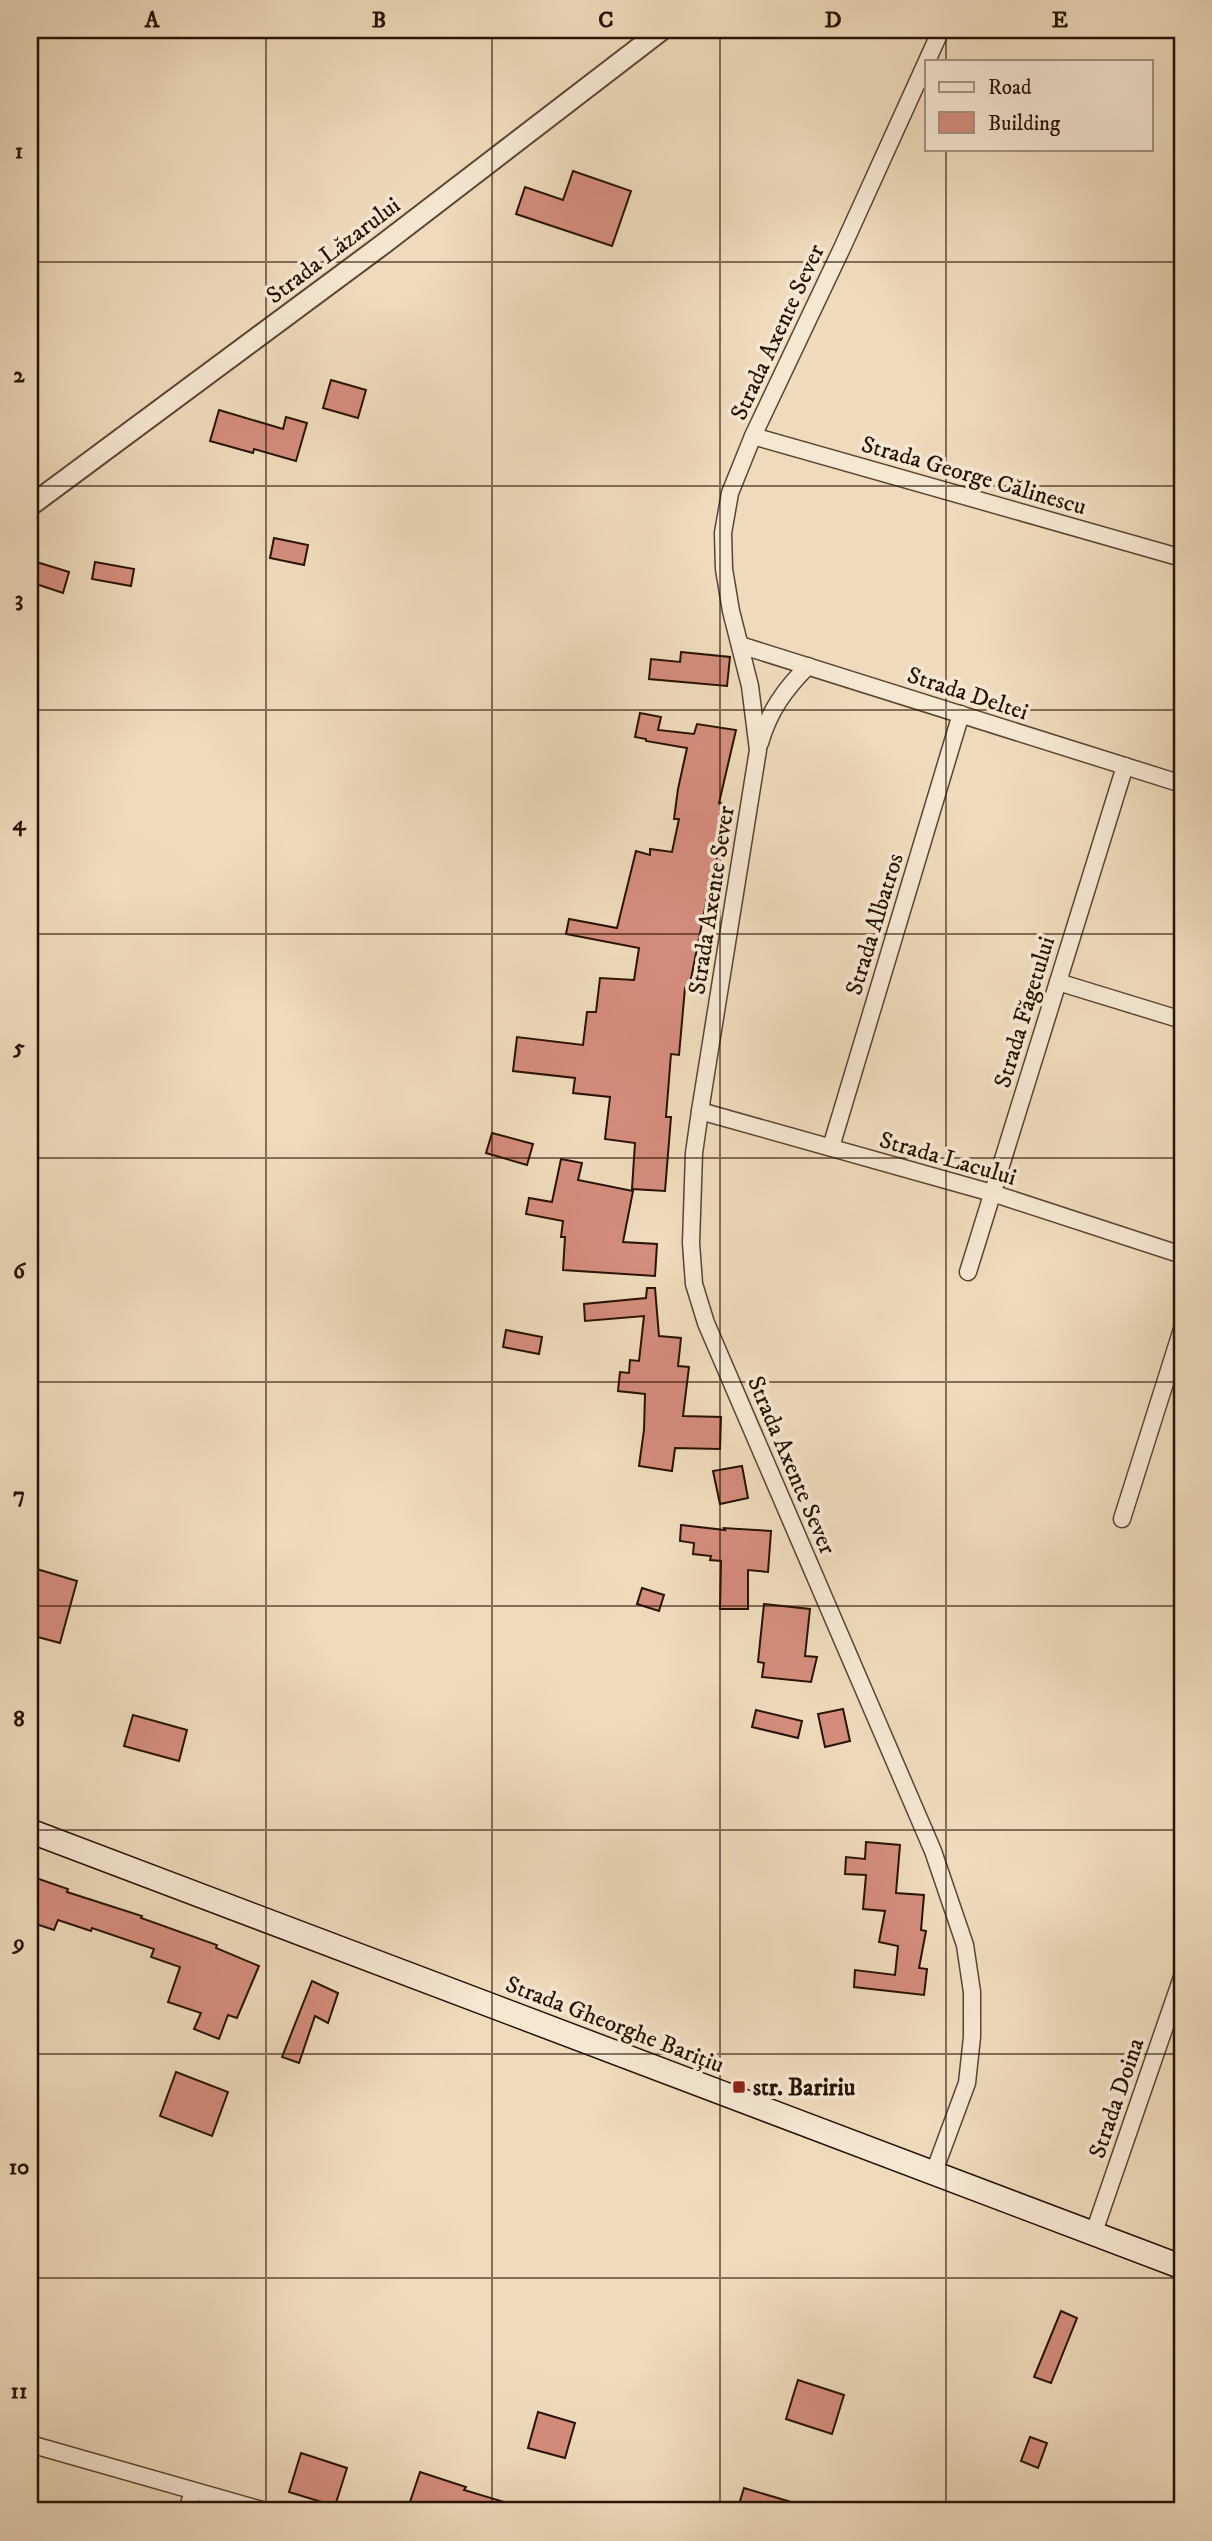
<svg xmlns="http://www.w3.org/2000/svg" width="1212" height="2541" viewBox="0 0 1212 2541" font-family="'IM FELL DW Pica',serif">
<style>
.building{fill:#d58d7d;stroke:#281301;stroke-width:2}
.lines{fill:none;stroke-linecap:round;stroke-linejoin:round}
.minor-casing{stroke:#5a4530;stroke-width:19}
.tertiary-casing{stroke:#5a4530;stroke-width:23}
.secondary-casing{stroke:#281301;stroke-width:26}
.minor{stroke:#f5e8d3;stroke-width:16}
.tertiary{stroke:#f5e8d3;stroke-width:19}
.secondary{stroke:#f5e8d3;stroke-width:23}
.grid{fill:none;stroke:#281301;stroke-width:2;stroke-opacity:0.55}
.poi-dot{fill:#8f2418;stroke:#f5e8d3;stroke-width:2.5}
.labels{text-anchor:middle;stroke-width:7;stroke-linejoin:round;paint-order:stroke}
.street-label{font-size:24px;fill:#281301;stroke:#f5e8d3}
.poi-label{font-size:24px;font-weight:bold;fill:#281301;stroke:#f5e8d3;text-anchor:start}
.neatline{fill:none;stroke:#281301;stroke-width:2.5}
.grid-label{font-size:23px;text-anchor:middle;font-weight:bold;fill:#281301}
</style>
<rect width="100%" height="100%" fill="#efdbbc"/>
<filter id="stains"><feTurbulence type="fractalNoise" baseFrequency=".00286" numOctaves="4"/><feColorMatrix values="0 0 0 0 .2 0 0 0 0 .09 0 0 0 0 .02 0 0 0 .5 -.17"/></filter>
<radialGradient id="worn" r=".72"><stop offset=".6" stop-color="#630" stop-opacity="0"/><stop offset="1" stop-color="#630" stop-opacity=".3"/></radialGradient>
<!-- building -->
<g class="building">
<polygon points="573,171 631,191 612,246 516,214 525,187 563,200"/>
<polygon points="331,380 366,390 358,418 323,408"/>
<polygon points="219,410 283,429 286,417 307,423 296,461 254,449 253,453 210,441"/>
<polygon points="274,538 308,545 304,565 270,558"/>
<polygon points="30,560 69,572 63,593 30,582"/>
<polygon points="95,562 134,569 131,586 92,579"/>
<polygon points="681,652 730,657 727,686 649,679 651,659 680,662"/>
<polygon points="640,713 661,717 658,730 694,734 697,724 736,730 719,803 724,804 720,836 725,837 720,857 717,857 711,899 707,898 689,989 685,988 679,1055 671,1054 666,1117 671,1117 665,1191 632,1189 635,1143 605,1139 610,1097 573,1093 575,1078 513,1071 517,1037 583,1045 587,1012 596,1012 600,978 634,980 639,948 566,934 569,919 617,928 636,851 650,855 650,849 672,852 679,819 674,819 678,789 687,748 646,741 646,739 635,737"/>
<polygon points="492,1133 533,1144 527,1165 486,1153"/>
<polygon points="561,1159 582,1163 578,1180 633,1191 623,1242 657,1244 655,1276 563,1270 565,1237 561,1237 563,1221 526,1214 529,1198 552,1202"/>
<polygon points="647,1288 655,1288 659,1336 681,1338 678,1366 689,1367 683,1416 721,1417 720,1449 675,1448 672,1471 639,1466 644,1430 645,1394 618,1391 620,1372 629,1373 630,1360 639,1361 644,1316 585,1321 584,1304 646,1298"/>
<polygon points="506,1330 542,1337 539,1354 503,1347"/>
<polygon points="742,1466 748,1498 720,1504 713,1471"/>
<polygon points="681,1525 725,1530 724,1528 771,1531 768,1572 748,1570 748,1609 720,1609 721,1561 710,1560 711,1556 693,1554 694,1543 680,1541"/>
<polygon points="30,1567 77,1581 60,1643 30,1635"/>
<polygon points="642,1588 664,1595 659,1611 637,1604"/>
<polygon points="764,1604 810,1609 805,1656 817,1657 811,1682 762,1677 764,1663 758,1662"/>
<polygon points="843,1709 850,1741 825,1747 818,1714"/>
<polygon points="756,1710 802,1721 798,1738 752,1727"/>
<polygon points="133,1715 187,1730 179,1761 124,1746"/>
<polygon points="866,1842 900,1845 896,1893 924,1895 921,1930 926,1931 919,1968 927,1969 924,1995 854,1987 855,1970 895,1975 898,1946 879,1942 885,1911 863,1909 866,1875 845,1874 846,1857 865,1859"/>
<polygon points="36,1878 68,1889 67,1892 142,1916 141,1918 217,1945 216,1948 259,1966 237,2018 228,2015 219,2039 194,2029 201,2013 168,2002 180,1967 151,1957 154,1949 92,1928 91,1931 58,1920 54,1930 30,1922 30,1895"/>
<polygon points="312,1981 338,1993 328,2023 315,2016 299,2063 282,2057"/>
<polygon points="176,2072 228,2092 212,2136 160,2116"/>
<polygon points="1061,2311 1077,2318 1051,2383 1034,2377"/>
<polygon points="798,2380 844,2395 832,2434 786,2419"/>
<polygon points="538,2412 575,2423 565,2458 528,2448"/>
<polygon points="1030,2437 1047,2443 1038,2468 1021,2461"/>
<polygon points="301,2453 347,2468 335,2506 289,2492"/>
<polygon points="420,2472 466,2487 464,2490 521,2507 521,2511 407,2511"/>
<polygon points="744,2488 808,2507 807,2511 737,2511"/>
</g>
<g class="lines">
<!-- minor casing -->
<g class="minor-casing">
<g id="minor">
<polyline points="753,436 1182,558"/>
<polyline points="740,645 1182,784"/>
<path d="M760,743C769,711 785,689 808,666"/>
<polyline points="1058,982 1182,1020"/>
<polyline points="700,1111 992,1193 1182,1255"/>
<polyline points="831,1147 961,714"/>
<polyline points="968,1272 1125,766"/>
<polyline points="1122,1519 1182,1329"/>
<polyline points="934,2172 967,2083 972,2037 972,1992 965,1945 933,1851 706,1323 694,1284 691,1243 694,1153 700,1111 758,750 750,686 731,611 724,569 723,533 730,493 753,436 843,246 941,30"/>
<polyline points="1093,2235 1182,1977"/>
<polyline points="30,2444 265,2511"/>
<polyline points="187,2511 193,2491"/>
</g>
</g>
<!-- tertiary casing -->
<g class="tertiary-casing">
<polyline id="tertiary" points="30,506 382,245 662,30"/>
</g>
<!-- secondary casing -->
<g class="secondary-casing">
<polyline id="secondary" points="30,1831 1182,2267"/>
</g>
<!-- minor -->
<use href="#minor" class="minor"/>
<!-- tertiary -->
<use href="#tertiary" class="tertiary"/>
<!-- secondary -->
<use href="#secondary" class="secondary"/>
</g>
<!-- grid -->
<path class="grid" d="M266,30V2511M492,30V2511M720,30V2511M946,30V61M946,149V2511M30,262H1182M30,486H1182M30,710H1182M30,934H1182M30,1158H1182M30,1382H1182M30,1606H1182M30,1830H1182M30,2054H1182M30,2278H1182"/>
<!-- markers -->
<rect class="poi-dot" x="732" y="2080" width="14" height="14" rx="3.5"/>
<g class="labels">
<!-- street labels -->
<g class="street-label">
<text transform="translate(333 250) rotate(-37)" y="8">Strada Lăzarului</text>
<text transform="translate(777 332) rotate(-65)" y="8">Strada Axente Sever</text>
<text transform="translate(974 475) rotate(16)" y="8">Strada George Călinescu</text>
<text transform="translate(968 693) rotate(18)" y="8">Strada Deltei</text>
<text transform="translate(711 900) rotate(-81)" y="8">Strada Axente Sever</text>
<text transform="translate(874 924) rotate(-73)" y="8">Strada Albatros</text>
<text transform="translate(1024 1012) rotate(-73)" y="8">Strada Făgetului</text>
<text transform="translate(948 1158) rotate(16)" y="8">Strada Lacului</text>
<text transform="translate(792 1465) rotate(67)" y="8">Strada Axente Sever</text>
<text transform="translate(615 2024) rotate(21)" y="8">Strada Gheorghe Barițiu</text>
<text transform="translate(1116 2098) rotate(-71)" y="8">Strada Doina</text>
</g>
<!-- poi labels -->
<g class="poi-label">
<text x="753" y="2095">str. Baririu</text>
</g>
</g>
<!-- margin -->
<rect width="1212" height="2541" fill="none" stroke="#efdbbc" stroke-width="77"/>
<!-- legend -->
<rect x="925" y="60" width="228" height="91" fill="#f5e8d3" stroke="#a3937f" stroke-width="2"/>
<rect x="939" y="82" width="35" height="10" fill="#f5e8d3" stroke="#a3937f" stroke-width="2"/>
<text x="988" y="94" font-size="21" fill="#281301">Road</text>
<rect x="939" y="112" width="35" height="21" fill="#d58d7d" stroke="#a3937f" stroke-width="2"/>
<text x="988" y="130" font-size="21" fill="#281301">Building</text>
<rect x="38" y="38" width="1136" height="2464" class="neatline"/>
<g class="grid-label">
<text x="152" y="27">A</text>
<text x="379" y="27">B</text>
<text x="606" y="27">C</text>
<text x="833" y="27">D</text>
<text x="1060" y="27">E</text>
<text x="19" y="158">1</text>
<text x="19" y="382">2</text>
<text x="19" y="606">3</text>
<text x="19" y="830">4</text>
<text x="19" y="1054">5</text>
<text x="19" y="1278">6</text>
<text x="19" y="1502">7</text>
<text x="19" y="1726">8</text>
<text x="19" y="1950">9</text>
<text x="19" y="2174">10</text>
<text x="19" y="2398">11</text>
</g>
<rect width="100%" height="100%" filter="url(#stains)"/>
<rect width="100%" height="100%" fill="url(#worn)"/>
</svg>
